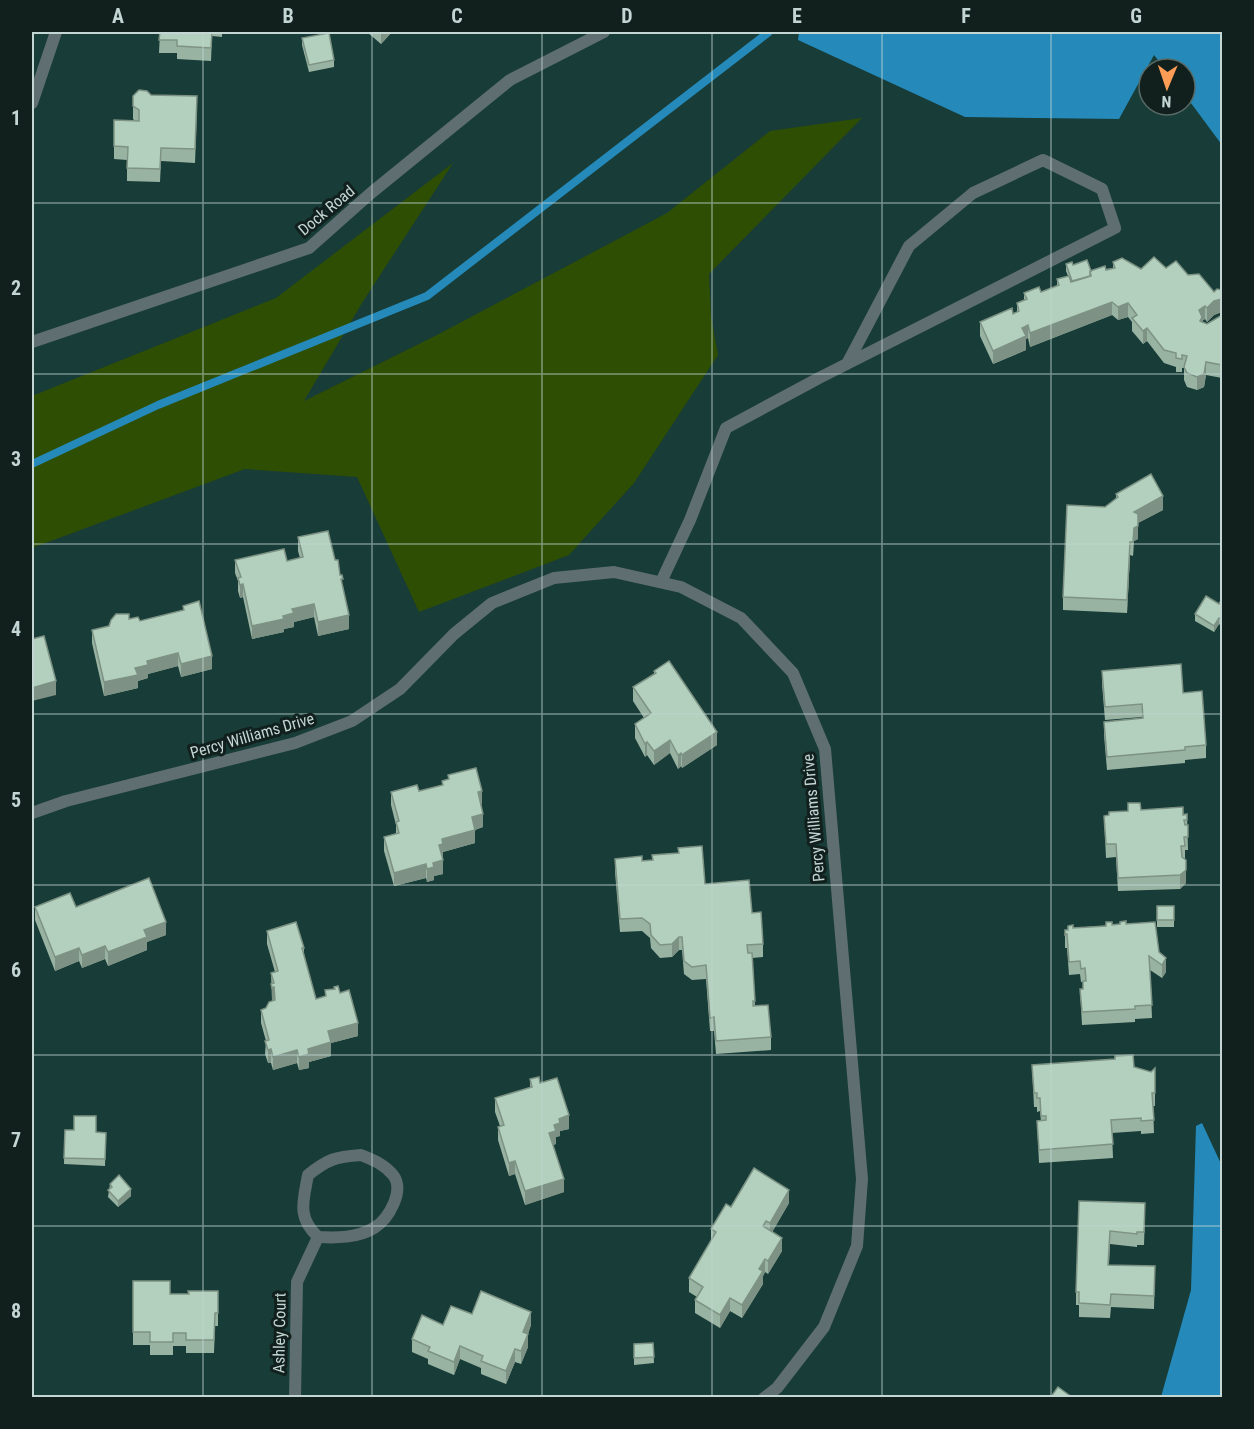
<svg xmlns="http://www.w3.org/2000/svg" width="1254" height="1429" viewBox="0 0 1254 1429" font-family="'Roboto Condensed',sans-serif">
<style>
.green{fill:#2e4e04}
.water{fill:#258ab9}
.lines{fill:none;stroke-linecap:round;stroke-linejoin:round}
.stream{stroke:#258ab9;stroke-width:8}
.service{stroke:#5f6e71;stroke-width:12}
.minor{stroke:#5f6e71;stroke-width:12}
.wall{fill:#99b3a3}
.shaded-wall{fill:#7d9284}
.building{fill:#b2d0bd;stroke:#7d9284;stroke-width:1.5}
.grid{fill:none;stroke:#c3d6d3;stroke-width:1.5;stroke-opacity:0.55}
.labels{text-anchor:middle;stroke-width:6;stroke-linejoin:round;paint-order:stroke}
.street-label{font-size:16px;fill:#c3d6d3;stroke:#11201d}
.neatline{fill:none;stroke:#c3d6d3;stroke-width:2}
.grid-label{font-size:20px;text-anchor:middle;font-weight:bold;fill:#c3d6d3}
</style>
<rect width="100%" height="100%" fill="#183c37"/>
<!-- green -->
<polygon class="green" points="862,118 709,274 711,316 718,355 634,483 569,555 419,612 357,477 245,469 32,548 32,396 276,298 453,163 362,303 304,401 437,335 667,213 770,131"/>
<!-- water -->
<g class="water">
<polygon points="799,32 1222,32 1222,145 1185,95 1185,69 1165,69 1154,55 1119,119 965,117 798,40"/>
<polygon points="1202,1123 1222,1166 1222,1397 1161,1397 1191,1290 1196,1126"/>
</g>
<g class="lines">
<!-- stream -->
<polyline class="stream" points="32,464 158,405 427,296 769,32"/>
<!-- service -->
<polyline class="service" points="661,582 690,520 726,428 819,378 1115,228 1102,189 1043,160 973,193 909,246 847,364"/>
<!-- minor -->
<g class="minor">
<polyline points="32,103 56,32"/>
<polyline points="32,342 309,248 371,193 510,80 604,32"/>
<polyline points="32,813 66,801 295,743 352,721 400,689 454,634 492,603 554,578 614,572 681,587 741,618 793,673 825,749 862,1179 857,1246 824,1327 777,1388 764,1398"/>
<path d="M361,1155C373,1160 384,1164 393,1175C405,1190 389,1219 374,1228C357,1238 337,1238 318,1237C297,1217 303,1202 308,1175C328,1159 335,1157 361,1155Z"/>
<polyline points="295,1398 297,1282 318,1237"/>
</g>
</g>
<!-- wall -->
<g class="wall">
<polygon points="160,32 222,32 222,37 212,36 211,61 177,59 177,53 159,53"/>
<polygon points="367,32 392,32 381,44"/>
<polygon points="302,38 334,60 334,67 309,72 302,45"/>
<polygon points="151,95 197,109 195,163 161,161 160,182 127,181 127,160 114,159 114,120 135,121 133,119 133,96"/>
<polygon points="1113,262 1141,269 1166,268 1188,275 1214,292 1222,290 1222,312 1214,315 1207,322 1205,319 1202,321 1202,322 1207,324 1222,315 1222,378 1206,375 1204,387 1197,390 1187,387 1184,380 1184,368 1182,368 1182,372 1176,372 1176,367 1164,363 1147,341 1143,344 1132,331 1132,322 1128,317 1118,320 1112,315 1030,347 1028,338 1026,339 1026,350 993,364 980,336 980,322 1017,312 1017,303 1024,300 1024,293 1041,292 1057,286 1057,279 1068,276 1066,271 1066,264 1073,265 1091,271 1113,268"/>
<polygon points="1116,494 1163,510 1138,523 1138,539 1134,541 1133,556 1130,555 1127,613 1063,610 1063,597 1105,507 1116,499"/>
<polygon points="298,537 335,560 343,587 349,629 318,636 314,617 294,622 294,627 284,629 284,632 252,639 243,597 240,598 238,591 238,581 235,573 235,560 287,561 300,558 298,551"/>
<polygon points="1222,599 1222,627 1219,624 1214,632 1195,621 1195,614 1219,604"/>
<polygon points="183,606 212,669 181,677 178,666 148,674 148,678 138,681 138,688 104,696 92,643 92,630 109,626 129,619 140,621 183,610"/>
<polygon points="654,671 717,745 682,768 681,766 678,769 670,753 654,765 647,755 645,757 635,738 635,724 644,718 633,701 633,687 654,674"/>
<polygon points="1102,671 1183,693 1206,745 1206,758 1185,760 1185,763 1107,770 1104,735 1104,722 1142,718 1142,717 1105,720 1102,684"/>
<polygon points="448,775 482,804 481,804 483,827 475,830 475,843 443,852 443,857 442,857 443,874 434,876 434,880 427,882 426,878 394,886 384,851 384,837 396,834 396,825 391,805 391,792 419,791 442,785 442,781 448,779"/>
<polygon points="1141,810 1187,814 1188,850 1185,850 1185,859 1186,883 1180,889 1118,891 1116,857 1106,858 1104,816"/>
<polygon points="652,855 705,884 752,913 763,944 763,957 752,958 755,1006 771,1037 771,1050 716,1054 714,1031 710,1031 706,979 692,980 684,974 682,950 679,950 672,957 660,958 651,948 650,938 642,931 620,932 615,872 615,859 642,861 652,861"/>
<rect x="1157" y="906" width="17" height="21"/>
<polygon points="35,907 76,907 166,935 147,942 147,950 108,966 105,959 82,968 79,961 55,971 35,920"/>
<polygon points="1126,924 1159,952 1166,972 1162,978 1150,970 1152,1018 1135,1019 1135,1022 1082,1025 1080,989 1083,989 1083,982 1081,982 1080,974 1069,975 1067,948 1065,948 1065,930 1073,928"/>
<polygon points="267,931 304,948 304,956 316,999 325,996 325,990 334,989 334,987 340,993 358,1036 331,1043 331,1056 309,1062 309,1068 299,1070 297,1063 273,1070 271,1063 268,1063 265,1054 266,1041 261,1023 261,1010 266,1008 272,1001 271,973 275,972 267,944"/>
<polygon points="1032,1065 1134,1067 1155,1093 1155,1106 1153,1106 1154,1133 1141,1134 1141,1131 1112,1133 1113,1158 1039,1163 1037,1121 1041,1121 1040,1111 1037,1112 1037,1107 1034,1107"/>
<polygon points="530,1079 540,1083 569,1129 560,1131 560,1136 556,1137 556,1144 553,1145 564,1192 525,1205 515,1174 509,1176 498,1140 498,1127 500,1126 495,1112 495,1098 530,1088"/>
<polygon points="65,1130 106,1133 105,1166 64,1164"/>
<polygon points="110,1184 131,1196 118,1207 108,1197"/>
<polygon points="1079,1201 1145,1216 1144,1245 1137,1245 1137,1247 1110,1244 1109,1265 1155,1266 1154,1309 1111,1307 1110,1318 1079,1317 1079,1305 1076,1305 1076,1292"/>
<polygon points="789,1203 772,1232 782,1251 768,1274 765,1272 763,1276 763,1284 742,1318 730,1311 720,1328 695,1313 695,1300 697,1297 689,1292 689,1278 711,1241 711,1229 731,1207"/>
<polygon points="133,1281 170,1294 188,1294 218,1291 218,1326 215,1326 214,1353 186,1353 186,1346 173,1346 173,1355 150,1355 150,1345 133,1345"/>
<polygon points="472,1314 531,1325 528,1334 528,1347 521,1364 515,1362 506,1384 481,1374 481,1368 460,1359 454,1375 428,1364 428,1359 412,1352 412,1339"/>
<polygon points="653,1343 654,1363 634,1365 634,1344"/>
</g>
<!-- shaded-wall -->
<g class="shaded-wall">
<polygon points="381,32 392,32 381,44"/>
<polygon points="1222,299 1222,312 1214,315 1207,322 1207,308 1214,301"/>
<polygon points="1112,302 1112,315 1030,347 1030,333"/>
<polygon points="1128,303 1128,317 1118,320 1118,307"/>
<polygon points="1205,306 1205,319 1202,321 1202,330 1199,310"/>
<polygon points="1028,325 1028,338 1026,339 1026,350 993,364 993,351 1022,328"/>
<polygon points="1147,328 1147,341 1143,344 1143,331"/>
<polygon points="1206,362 1206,375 1204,387 1197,390 1197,377"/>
<polygon points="1163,496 1163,510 1138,523 1138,539 1134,541 1133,556 1134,512"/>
<polygon points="1130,542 1130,555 1127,613 1127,600"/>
<polygon points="243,584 243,597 240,598 240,585"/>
<polygon points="314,604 314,617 294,622 294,627 284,629 284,632 252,639 252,626 283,616 292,609"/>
<polygon points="349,615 349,629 318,636 318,622"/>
<polygon points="1219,618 1219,624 1214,632 1214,626"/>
<polygon points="178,653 178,666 148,674 148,678 138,681 138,688 104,696 104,682 147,661"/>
<polygon points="212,656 212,669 181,677 181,664"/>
<polygon points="56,681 56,695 32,701 32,688"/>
<polygon points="717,732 717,745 682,768 682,755"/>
<polygon points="670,740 670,753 654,765 654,751"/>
<polygon points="647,742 647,755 645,757 645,744"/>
<polygon points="681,753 681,766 678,769 678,755"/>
<polygon points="482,791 482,804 478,805 478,792"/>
<polygon points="483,814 483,827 472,830 472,817"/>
<polygon points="475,830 475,843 443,852 443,857 439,858 439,845 442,839"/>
<polygon points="443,860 443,874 434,876 434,880 427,882 427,869 433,863"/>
<polygon points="426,864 426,878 394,886 394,873"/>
<polygon points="1186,870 1186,883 1180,889 1180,875"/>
<polygon points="166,922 166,935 147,942 147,950 108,966 108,952 144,930"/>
<polygon points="679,937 679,950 672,957 672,944"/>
<polygon points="105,946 105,959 82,968 82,955"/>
<polygon points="79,948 79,961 55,971 55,957"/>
<polygon points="1166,958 1166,972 1162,978 1162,965"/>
<polygon points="274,987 274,1001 272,1001 272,988"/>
<polygon points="358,1023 358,1036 331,1043 331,1056 309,1062 309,1068 299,1070 299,1057 328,1031"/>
<polygon points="271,1049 271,1063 268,1063 268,1050"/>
<polygon points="297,1050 297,1063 273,1070 273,1057"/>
<polygon points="569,1115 569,1129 560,1131 560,1136 556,1137 556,1144 549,1146 549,1133 559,1119"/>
<polygon points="515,1161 515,1174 509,1176 509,1163"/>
<polygon points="564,1179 564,1192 525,1205 525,1191"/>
<polygon points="131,1189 131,1196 118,1207 118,1201"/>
<polygon points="789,1190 789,1203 770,1236 770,1223"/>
<polygon points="782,1238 782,1251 768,1274 768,1261"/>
<polygon points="765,1259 765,1272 763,1276 763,1284 742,1318 742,1305 759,1269"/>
<polygon points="730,1298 730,1311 720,1328 720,1315"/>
<polygon points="531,1312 531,1325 523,1345 523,1332"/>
<polygon points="528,1334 528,1347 521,1364 521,1351"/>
<polygon points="460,1346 460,1359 454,1375 454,1362"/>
<polygon points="515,1349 515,1362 506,1384 506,1371"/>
</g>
<!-- building -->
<g class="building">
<polygon points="160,32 212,32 211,48 177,46 177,40 159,40"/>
<polygon points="329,33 334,60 309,65 302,38"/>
<polygon points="139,90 147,91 151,95 197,96 195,149 161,148 160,169 127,168 128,147 114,146 114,120 139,121 139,110 133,106 133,96"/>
<polygon points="1154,257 1166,268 1176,261 1188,275 1199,274 1214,292 1217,289 1222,290 1222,299 1214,301 1207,308 1205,306 1199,310 1202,317 1200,321 1207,324 1222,315 1222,365 1206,362 1204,374 1197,377 1187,373 1184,367 1187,356 1182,355 1182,359 1176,358 1176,353 1164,350 1147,328 1143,331 1132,318 1137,315 1128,303 1118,307 1112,302 1030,333 1028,325 1022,328 1026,336 993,351 980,322 1012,308 1013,314 1019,311 1017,303 1027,299 1024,293 1039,287 1041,292 1059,285 1057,279 1069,276 1071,282 1091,276 1090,271 1105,266 1106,270 1115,268 1113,262 1122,258 1141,269"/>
<polygon points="1087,260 1091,271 1090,271 1090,276 1072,281 1066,264 1072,262 1073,265"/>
<polygon points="1151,474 1163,496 1134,512 1138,514 1138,526 1134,528 1133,542 1130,542 1127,600 1063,597 1067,505 1105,507 1118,497 1116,494"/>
<polygon points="328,531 335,560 338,560 340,575 342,575 343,579 341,579 349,615 318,622 314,604 292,609 294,613 283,616 284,619 252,626 243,584 240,585 238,578 241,577 235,560 284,549 287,561 303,557 298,537"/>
<polygon points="1206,596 1219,604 1222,599 1222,620 1219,618 1214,626 1195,614"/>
<polygon points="199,601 212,656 181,664 178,653 147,661 148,665 135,668 138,675 104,682 92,630 109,626 111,620 116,614 129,614 129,619 138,617 140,621 184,610 183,606"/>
<polygon points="44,636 56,681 32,688 32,639"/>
<polygon points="669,661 717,732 682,755 681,753 678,755 670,740 654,751 647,742 645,744 635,724 651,713 633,687 656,673 654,671"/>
<polygon points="1181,664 1183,693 1202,691 1206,745 1185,747 1185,750 1107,757 1104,722 1143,718 1142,704 1105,707 1102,671"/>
<polygon points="476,768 482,791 478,792 483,814 472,817 475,830 442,839 443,844 439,845 443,860 433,863 434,867 427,869 426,864 394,873 384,837 399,833 396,822 399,821 391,792 417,785 419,791 443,785 442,781 449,779 448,775"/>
<polygon points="1128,803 1140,803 1141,810 1183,807 1183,815 1187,814 1187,820 1184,820 1185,825 1188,825 1188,837 1184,837 1185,846 1181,846 1182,857 1186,860 1186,870 1180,875 1118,878 1116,844 1106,844 1104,816 1109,815 1109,812 1128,811"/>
<polygon points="702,846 705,884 749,880 752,913 761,912 763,944 747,945 748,953 752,953 755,1001 753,1001 753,1006 768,1005 771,1037 716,1041 714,1017 710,1018 706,965 692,967 684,961 682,937 679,937 672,944 660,945 651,935 650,924 642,918 620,919 615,859 642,856 642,861 653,860 652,855 679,853 678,848"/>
<polygon points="149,878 166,922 144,930 147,937 108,952 105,946 82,955 79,948 55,957 35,907 70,893 76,907"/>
<rect x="1157" y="906" width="17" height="14"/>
<polygon points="1126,921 1126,924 1155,922 1159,952 1166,958 1162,965 1149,956 1152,1005 1135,1006 1135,1009 1082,1012 1080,989 1083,989 1083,981 1086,981 1085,968 1081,969 1080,961 1069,962 1067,934 1065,935 1065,930 1068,930 1068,926 1073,925 1073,928 1106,926 1106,922 1112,922 1112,925 1120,924 1120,922"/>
<polygon points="296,922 304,948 302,948 316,999 326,996 325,990 335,989 334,987 338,986 340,993 349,990 358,1023 328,1031 331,1042 308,1049 309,1054 299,1057 297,1050 273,1057 271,1049 268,1050 265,1041 269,1040 261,1010 266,1008 269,1002 275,1000 274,987 272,988 271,984 274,983 271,973 278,971 267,931"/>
<polygon points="1133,1055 1134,1067 1151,1072 1155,1068 1155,1093 1152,1093 1154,1120 1141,1121 1141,1118 1111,1120 1113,1144 1039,1150 1037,1121 1046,1120 1046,1116 1041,1116 1040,1098 1037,1098 1037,1093 1034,1093 1032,1065 1115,1059 1115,1056"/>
<polygon points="32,1073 33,1073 32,1144"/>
<polygon points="539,1077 540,1083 557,1078 569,1115 559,1119 560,1123 554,1125 556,1131 549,1133 564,1179 525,1191 515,1161 509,1163 498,1127 504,1125 495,1098 532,1087 530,1079"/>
<polygon points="74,1116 96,1116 96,1132 106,1133 105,1159 64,1158 65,1130 74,1130"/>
<polygon points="754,1168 789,1190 770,1223 766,1221 763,1226 782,1238 768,1261 765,1259 759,1269 763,1271 742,1305 730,1298 720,1315 695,1300 703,1287 689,1278 716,1232 711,1229 726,1204 731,1207"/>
<polygon points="119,1175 131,1189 118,1201 108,1190 112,1187 110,1184"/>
<polygon points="1079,1201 1145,1203 1144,1232 1137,1232 1137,1234 1110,1231 1108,1265 1155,1266 1154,1296 1111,1294 1110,1305 1079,1303 1079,1292 1076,1292"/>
<polygon points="133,1281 170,1281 170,1294 189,1294 188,1291 218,1291 218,1313 215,1313 214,1340 186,1340 186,1333 173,1333 173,1342 150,1342 150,1332 133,1332"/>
<polygon points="481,1291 531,1312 523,1332 528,1334 521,1351 515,1349 506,1371 481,1361 483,1356 460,1346 454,1362 428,1351 430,1347 412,1339 422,1315 443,1325 451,1306 472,1314"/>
<polygon points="653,1343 654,1357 634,1358 634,1344"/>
<polygon points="1058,1387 1073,1398 1050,1398"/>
</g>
<!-- grid -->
<path class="grid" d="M203,32V1398M372,32V1398M542,32V1398M712,32V1398M882,32V1398M1051,32V1398M32,203H1222M32,374H1222M32,544H1222M32,714H1222M32,885H1222M32,1055H1222M32,1226H1222"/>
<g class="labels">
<!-- street labels -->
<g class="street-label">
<text transform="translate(326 210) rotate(-40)" y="6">Dock Road</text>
<text transform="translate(252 735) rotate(-16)" y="6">Percy Williams Drive</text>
<text transform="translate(813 818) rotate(-95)" y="6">Percy Williams Drive</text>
<text transform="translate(279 1333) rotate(-89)" y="6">Ashley Court</text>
</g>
</g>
<!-- border -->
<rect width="1254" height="1429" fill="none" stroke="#11201d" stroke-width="66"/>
<!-- north arrow -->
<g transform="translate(1167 87) rotate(182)"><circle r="28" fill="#11201d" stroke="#586966" stroke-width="1.5"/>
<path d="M0-4.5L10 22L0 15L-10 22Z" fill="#fd9c55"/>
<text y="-9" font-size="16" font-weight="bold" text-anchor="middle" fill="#c3d6d3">N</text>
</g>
<rect x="33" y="33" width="1188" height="1363" class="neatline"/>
<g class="grid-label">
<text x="118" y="23">A</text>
<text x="288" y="23">B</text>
<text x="457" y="23">C</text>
<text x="627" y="23">D</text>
<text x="797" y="23">E</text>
<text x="966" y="23">F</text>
<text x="1136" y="23">G</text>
<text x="16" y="125">1</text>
<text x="16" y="295">2</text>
<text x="16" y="466">3</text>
<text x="16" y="636">4</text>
<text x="16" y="807">5</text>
<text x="16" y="977">6</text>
<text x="16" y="1147">7</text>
<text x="16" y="1318">8</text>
</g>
</svg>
